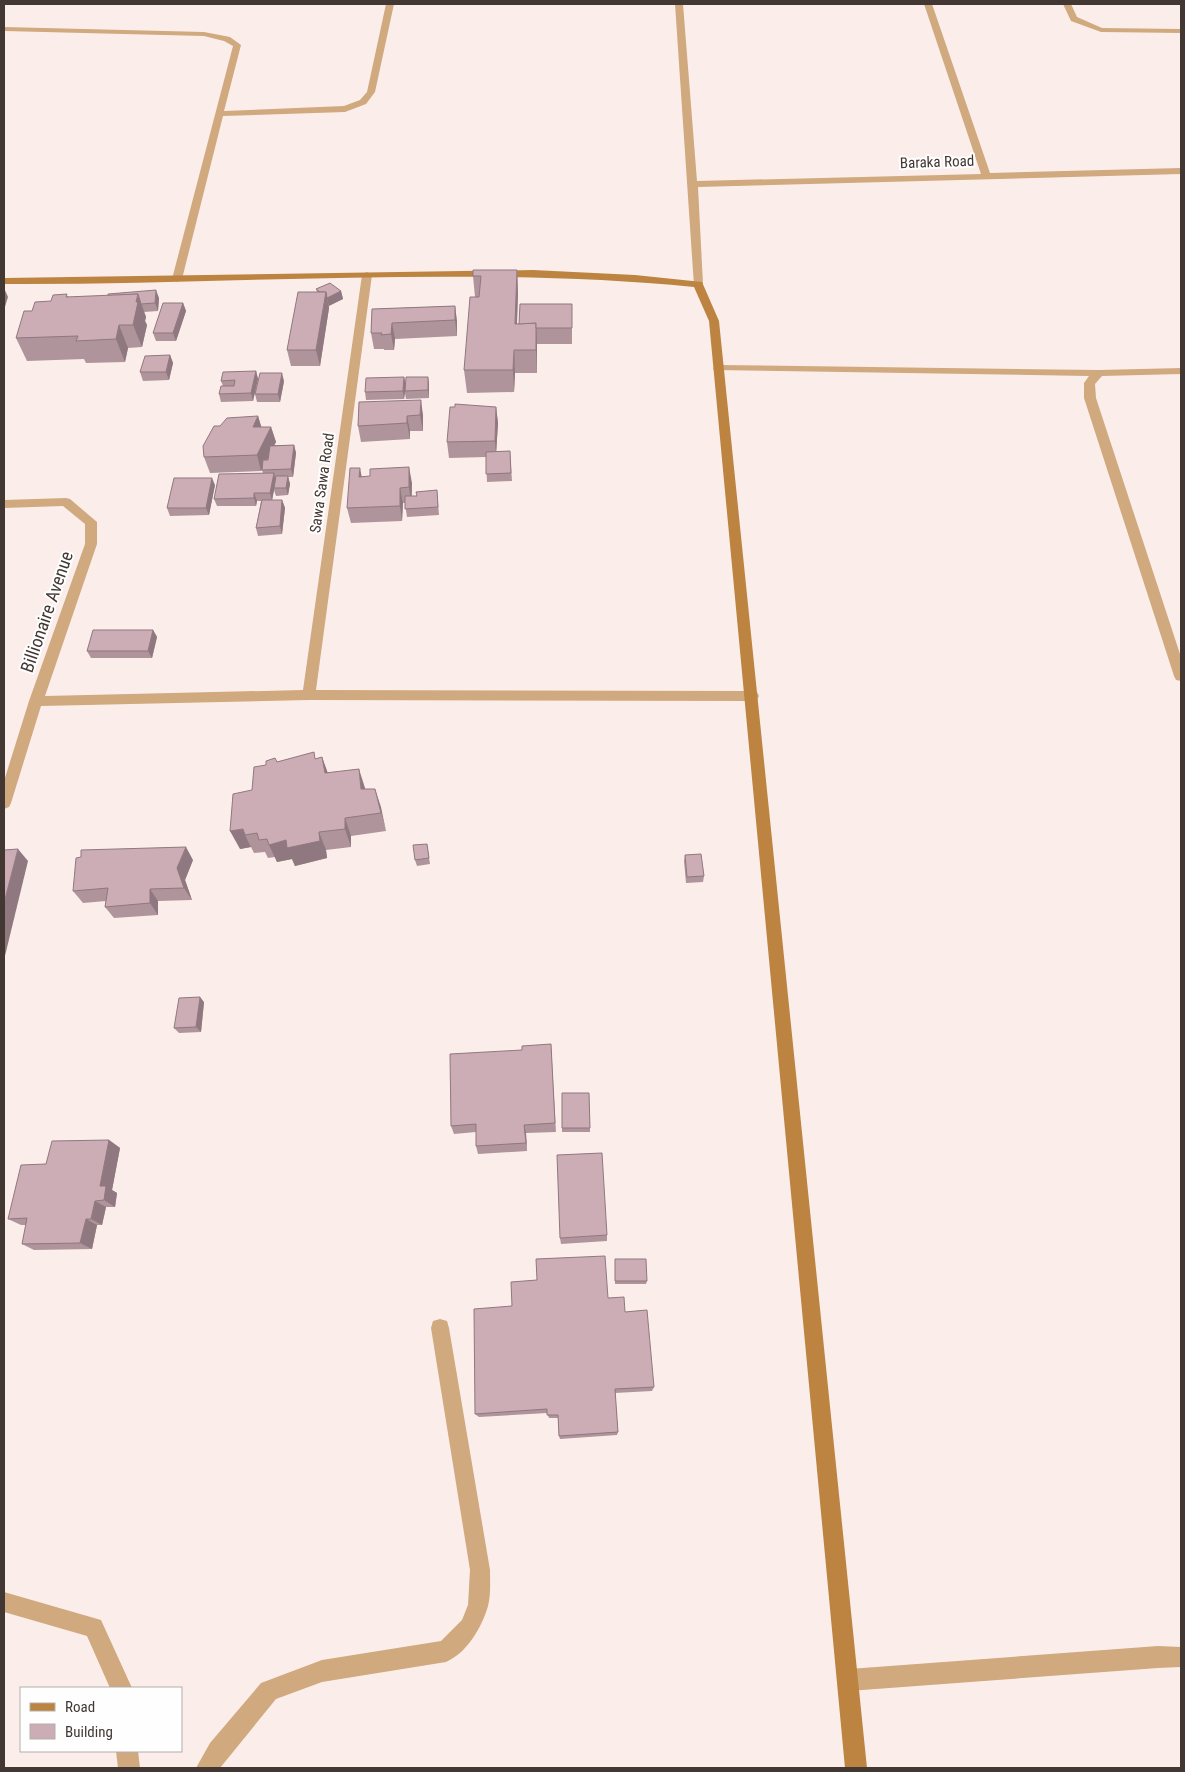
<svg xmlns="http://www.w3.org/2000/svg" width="1185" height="1772" viewBox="0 0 1185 1772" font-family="'Roboto Condensed',sans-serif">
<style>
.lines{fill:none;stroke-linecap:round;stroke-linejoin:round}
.street{fill:#d0a97f;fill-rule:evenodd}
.secondary{fill:#bd8441;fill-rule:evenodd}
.wall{fill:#af949c}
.shaded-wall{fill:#8f787f}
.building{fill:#ccacb5;stroke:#8f787f}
.labels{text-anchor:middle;stroke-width:4;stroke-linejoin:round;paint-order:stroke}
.far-street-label{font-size:15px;fill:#433733;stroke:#fefefe}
.street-label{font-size:18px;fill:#433733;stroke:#fefefe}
</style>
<rect width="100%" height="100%" fill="#fbeeea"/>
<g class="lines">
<!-- street -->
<g class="street">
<polygon points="386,4 394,4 375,92 366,104 345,112 223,116 182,279 177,282 172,279 233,46 224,41 204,36 4,31 4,27 204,32 230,37 241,45 224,111 344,106 360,100 367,92"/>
<polygon points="675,4 683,4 697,181 981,174 924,4 932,4 990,173 1181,168 1181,174 698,187 703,284 698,287 694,286"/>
<polygon points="1063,4 1071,4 1077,17 1102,28 1181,29 1181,33 1101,32 1071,21"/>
<polygon points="367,272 372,275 316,690 752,691 757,692 759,696 757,700 752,701 309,700 41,706 11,803 9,807 4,809 4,781 29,701 85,544 85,524 63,506 4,508 4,500 66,498 70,499 97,522 97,544 45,696 303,690 362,275"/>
<polygon points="718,365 1099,370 1181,368 1181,374 1102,376 1095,384 1096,398 1181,657 1181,681 1176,680 1174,676 1084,398 1084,383 1089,376 714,370 713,368"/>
<path d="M440,1319L447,1321L449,1328L490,1570C490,1581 491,1595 488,1606C482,1627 467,1653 446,1662L322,1682L276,1699L220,1768H196L210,1743L261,1683L322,1660L441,1641L462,1620L468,1605L470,1570L431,1328L433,1321Z"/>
<polygon points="4,1592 101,1620 132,1688 110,1688 87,1636 4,1612"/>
<polygon points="1158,1646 1181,1647 1181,1667 1158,1668 849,1691 841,1688 838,1680 841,1672 849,1669"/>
<polygon points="116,1751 138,1751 140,1768 118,1768"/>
</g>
<!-- secondary -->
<path class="secondary" d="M533,270L635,275L702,282L719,321L867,1768H845L709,321L694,287C466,265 233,285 4,284V278Z"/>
</g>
<!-- wall -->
<g class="wall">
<polygon points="517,270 518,293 517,324 572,320 572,344 537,344 537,373 515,373 514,392 467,393 464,370 475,297 473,276"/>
<polygon points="316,289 341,291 343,299 329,305 329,308 320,366 291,366 287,350 317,292"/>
<polygon points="68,296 69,297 159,298 158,311 144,312 146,317 145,321 147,325 142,347 128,348 125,362 86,363 84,359 27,361 16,338 32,311 51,301"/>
<polygon points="183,303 186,311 176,341 156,341 153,333"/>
<polygon points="455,306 457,322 457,336 395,339 394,350 384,350 384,349 374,349 371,333 372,309"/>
<polygon points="170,355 173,363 169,380 143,381 140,372"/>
<polygon points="256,371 258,379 253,401 221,402 219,394 223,386 221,381"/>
<polygon points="404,377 405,383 428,377 429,385 429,398 406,399 405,393 404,399 366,400 365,392"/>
<polygon points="284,381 280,402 257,402 255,394"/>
<polygon points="359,402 423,415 423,431 410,431 410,439 361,442 358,426"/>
<polygon points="496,407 498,423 496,452 510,451 512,481 487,482 486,457 449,458 447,442"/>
<polygon points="258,416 261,427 271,427 276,442 274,445 294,445 296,453 293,477 288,477 290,484 288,495 276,496 274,490 272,500 282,500 285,508 282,534 258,536 256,528 261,501 257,501 256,506 217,506 214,499 263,473 262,470 261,471 210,473 204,457 220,426"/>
<polygon points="362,477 412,483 412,496 417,496 437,490 439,515 407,517 405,503 403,503 402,521 351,523 347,508"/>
<polygon points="215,485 209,515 170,516 167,508"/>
<polygon points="153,630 157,637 152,658 91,658 87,651"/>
<polygon points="322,757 327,772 365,789 375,789 386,831 351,836 351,847 326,850 327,858 295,866 292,859 277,862 275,857 268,858 265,852 254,853 251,847 240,849 252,790 266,765 277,762 317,759"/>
<polygon points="427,844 430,864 417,866 415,860"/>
<polygon points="685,855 704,876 703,882 686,883 684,861"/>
<polygon points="193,860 185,880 192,900 158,901 158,915 114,918 105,907 106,901 83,903 73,891"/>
<polygon points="204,1002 201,1032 179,1033 174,1028"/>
<polygon points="551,1044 556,1132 526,1133 527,1151 478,1154 476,1146 476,1132 454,1134 451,1126 522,1050"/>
<polygon points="589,1093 590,1132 562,1132 562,1128"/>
<polygon points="109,1140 120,1148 112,1190 117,1193 115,1207 106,1207 102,1225 97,1225 92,1249 34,1250 22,1244 26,1225 21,1225 8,1219 46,1164"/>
<polygon points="607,1235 607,1241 561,1244 560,1238"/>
<polygon points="615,1262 647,1281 646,1284 615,1284"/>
<polygon points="608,1298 625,1312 654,1387 652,1391 615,1393 618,1432 617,1435 560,1439 559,1436 558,1418 549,1418 547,1413 479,1417 475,1414 512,1306"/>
</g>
<!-- shaded-wall -->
<g class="shaded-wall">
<polygon points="517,270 518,293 516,346 515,324"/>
<polygon points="4,288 8,297 4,310"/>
<polygon points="156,290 159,298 158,311 155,303"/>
<polygon points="341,291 343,299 329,306 327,298"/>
<polygon points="326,292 329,308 320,366 316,350"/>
<polygon points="138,294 146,317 145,321 147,325 142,347 133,325 136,302"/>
<polygon points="183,303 186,311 176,341 173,333"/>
<polygon points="455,306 457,322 457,336 455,320"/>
<polygon points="392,323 395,339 394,350 391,334"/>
<polygon points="536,323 537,346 537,373 536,350"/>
<polygon points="119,325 128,348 125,362 116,339"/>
<polygon points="514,350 515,373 514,392 513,370"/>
<polygon points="170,355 173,363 169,380 166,372"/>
<polygon points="256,371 258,379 253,401 251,393"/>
<polygon points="282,373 284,381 280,402 278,394"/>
<polygon points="404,377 406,385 404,399 403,391"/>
<polygon points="428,377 429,385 429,398 428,390"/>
<polygon points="421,400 423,415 423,431 420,415"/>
<polygon points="496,407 498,423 496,456 495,441"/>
<polygon points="258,416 263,432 253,427"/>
<polygon points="407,416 410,431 410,439 407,423"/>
<polygon points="271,427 276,442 261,471 257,455"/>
<polygon points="294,445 296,453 293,477 291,469"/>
<polygon points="409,467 412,483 411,503 409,487"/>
<polygon points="360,468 363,483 359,477"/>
<polygon points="274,473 276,481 274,488 274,490 272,501 270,493"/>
<polygon points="288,476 290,484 288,495 286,488"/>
<polygon points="212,478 215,485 209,515 206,508"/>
<polygon points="400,488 403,503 402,521 400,506"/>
<polygon points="254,493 257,501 256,506 254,498"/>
<polygon points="282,500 285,508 282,534 280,526"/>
<polygon points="153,630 157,637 152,658 148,651"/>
<polygon points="322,757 329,776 325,773"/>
<polygon points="359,769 365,788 367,808 361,789"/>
<polygon points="375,789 381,807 386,831 381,813"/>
<polygon points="345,818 351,836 351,847 345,829"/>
<polygon points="243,829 245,835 251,847 240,849 230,831"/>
<polygon points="319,832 326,850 327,858 295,866 292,859 277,862 269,845"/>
<polygon points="186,847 193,860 185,880 192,900 184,888 177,868"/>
<polygon points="18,849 28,861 4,960 4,903"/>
<polygon points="150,889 158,901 158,915 150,903"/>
<polygon points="200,997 204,1002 201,1032 196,1027"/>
<polygon points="524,1125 526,1133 527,1151 526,1143"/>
<polygon points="109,1140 120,1148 112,1190 117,1193 115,1207 104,1200 100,1186"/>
<polygon points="95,1201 106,1207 102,1225 91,1219"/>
<polygon points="86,1219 97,1225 92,1249 80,1243"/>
</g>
<!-- building -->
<g class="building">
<polygon points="473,270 517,270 515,324 536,323 536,350 514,350 513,370 464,370 470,297 479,297 481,276 473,276"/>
<polygon points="330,283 341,291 327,298 326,292 320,292 316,289"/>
<polygon points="156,290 155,303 141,304 138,294 108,296 108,294"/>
<polygon points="298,292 326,292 316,350 287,350"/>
<polygon points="67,294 66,297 138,294 136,302 138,302 133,325 119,325 116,339 76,341 78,336 16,338 24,311 32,311 35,302 51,301 53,295"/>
<polygon points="163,303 183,303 173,333 153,333"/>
<polygon points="520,304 572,304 572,328 536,328 536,323 519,324"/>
<polygon points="455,306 455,320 392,323 391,334 381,335 382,333 371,333 372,309"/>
<polygon points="170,355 166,372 140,372 145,356"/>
<polygon points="256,371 251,393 219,394 221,386 234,386 235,380 221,381 223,372"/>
<polygon points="260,373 282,373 278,394 255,394"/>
<polygon points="404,377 403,391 365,392 366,378"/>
<polygon points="406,377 428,377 428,390 405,391"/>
<polygon points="421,400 420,415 407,416 407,423 358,426 359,402"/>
<polygon points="455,404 496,407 495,441 447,442 450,407 455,407"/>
<polygon points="258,416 253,427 271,427 257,455 204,457 203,446 214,426 220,426 227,418"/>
<polygon points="294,445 291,469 262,470 263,460 268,460 270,446"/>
<polygon points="510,451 511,473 486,474 486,452"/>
<polygon points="409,467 409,487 400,488 400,506 347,508 350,468 360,468 359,477 370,476 370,469"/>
<polygon points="274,473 270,493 254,493 254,498 214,499 219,474"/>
<polygon points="276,476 288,476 286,488 274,488"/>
<polygon points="174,478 212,478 206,508 167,508"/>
<polygon points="437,490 438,507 405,509 405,496 417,496 416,492"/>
<polygon points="262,500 282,500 280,526 256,528"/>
<polygon points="93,630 153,630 148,651 87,651"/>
<polygon points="314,752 315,759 322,757 325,773 359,769 361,789 375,789 381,813 345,818 345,829 319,832 320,841 287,848 286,840 269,845 267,839 259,840 257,833 245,835 243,829 230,831 233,794 252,790 254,767 266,765 266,761 275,758 277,762"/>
<polygon points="427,844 429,858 415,860 413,845"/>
<polygon points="186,847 177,868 184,888 150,889 150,903 105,907 108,888 73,891 76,858 81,857 81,850"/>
<polygon points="18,849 4,903 4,850"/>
<polygon points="701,854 704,876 687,877 685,855"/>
<polygon points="200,997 196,1027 174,1028 179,998"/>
<polygon points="551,1044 555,1123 524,1125 526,1143 476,1146 476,1124 451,1126 450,1054 522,1050 522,1046"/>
<polygon points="562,1093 589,1093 590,1128 562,1128"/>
<polygon points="109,1140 100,1186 106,1186 104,1200 95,1201 91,1219 86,1219 80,1243 22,1244 27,1218 8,1219 21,1165 46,1164 52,1141"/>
<polygon points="602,1153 607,1235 560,1238 557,1155"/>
<polygon points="605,1256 608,1298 624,1297 625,1312 647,1310 654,1387 615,1389 618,1432 559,1436 558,1415 547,1415 547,1409 475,1414 474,1309 512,1306 511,1282 537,1280 536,1259"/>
<polygon points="615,1259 646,1259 647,1281 615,1281"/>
</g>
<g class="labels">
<!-- far-street labels -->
<g class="far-street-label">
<text transform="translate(937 162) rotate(-2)" y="5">Baraka Road</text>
<text transform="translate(322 483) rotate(-82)" y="5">Sawa Sawa Road</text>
</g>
<!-- street labels -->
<g class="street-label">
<text transform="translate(47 612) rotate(-71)" y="6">Billionaire Avenue</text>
</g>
</g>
<!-- border -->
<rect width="1185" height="1772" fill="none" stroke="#433733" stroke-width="10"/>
<!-- legend -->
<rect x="20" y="1687" width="162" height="65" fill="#fefefe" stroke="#b3aead"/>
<rect x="30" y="1703" width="25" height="8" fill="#bd8441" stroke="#b3aead"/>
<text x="65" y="1712" font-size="15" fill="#433733">Road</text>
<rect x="30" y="1724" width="25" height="15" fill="#ccacb5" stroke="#b3aead"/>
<text x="65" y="1737" font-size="15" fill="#433733">Building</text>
</svg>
